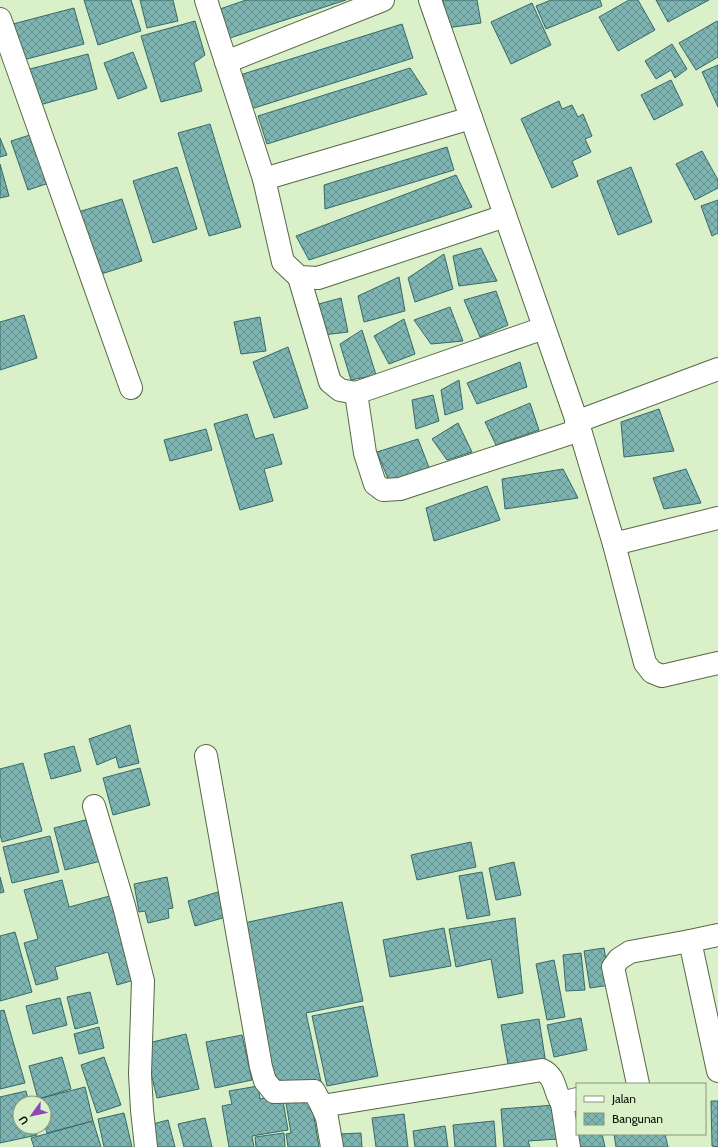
<svg xmlns="http://www.w3.org/2000/svg" width="718" height="1147" viewBox="0 0 718 1147" font-family="Cabin,sans-serif">
<style>
.building{fill:url(#building-cross-hatch);stroke:#366a68}
.lines{fill:none;stroke-linecap:round;stroke-linejoin:round}
.street-casing{stroke:#566846;stroke-width:24}
.street{stroke:#fff;stroke-width:22}
</style>
<defs>
<pattern id="building-cross-hatch" width="8" height="8" patternUnits="userSpaceOnUse"><rect width="8" height="8" fill="#7eb4b1"/><path d="M0 0l8 8M0 8l8-8" fill="none" stroke="#65918e"/></pattern>
</defs>
<rect width="100%" height="100%" fill="#daf0c9"/>
<!-- building -->
<g class="building">
<polygon points="84,0 131,0 141,31 98,45"/>
<polygon points="140,0 173,0 178,21 147,28"/>
<polygon points="246,0 346,0 230,38 220,9"/>
<polygon points="443,0 477,0 481,23 447,28"/>
<polygon points="551,0 600,0 602,6 546,29 536,6"/>
<polygon points="629,0 638,0 655,30 618,51 599,17"/>
<polygon points="656,0 709,0 668,22"/>
<polygon points="532,3 551,45 511,64 491,22"/>
<polygon points="74,8 84,44 23,60 13,24"/>
<polygon points="195,21 205,55 194,63 202,91 161,102 141,36"/>
<polygon points="717,21 718,23 718,57 696,70 679,43"/>
<polygon points="402,24 413,58 251,109 240,75"/>
<polygon points="672,44 687,69 675,78 671,70 656,79 645,61"/>
<polygon points="133,52 147,88 118,99 104,63"/>
<polygon points="88,54 97,89 36,106 26,70"/>
<polygon points="718,65 718,107 702,72"/>
<polygon points="410,68 427,94 267,144 258,116"/>
<polygon points="671,80 683,105 654,120 641,95"/>
<polygon points="559,101 562,109 572,105 578,117 583,114 592,136 585,139 591,152 572,161 578,176 552,188 521,119"/>
<polygon points="210,124 241,227 209,236 178,133"/>
<polygon points="33,134 49,183 28,190 11,141"/>
<polygon points="0,138 7,155 0,157"/>
<polygon points="447,147 454,170 325,209 324,185"/>
<polygon points="702,151 718,180 718,188 695,200 676,164"/>
<polygon points="0,164 9,196 0,198"/>
<polygon points="177,167 197,229 153,243 133,181"/>
<polygon points="631,167 652,222 618,235 597,181"/>
<polygon points="456,175 472,207 309,260 296,236"/>
<polygon points="122,199 142,261 98,275 78,212"/>
<polygon points="718,200 718,233 712,236 701,206"/>
<polygon points="481,248 497,281 459,286 453,256"/>
<polygon points="444,254 453,289 415,302 408,278"/>
<polygon points="399,277 405,311 364,322 358,296"/>
<polygon points="496,291 508,325 480,337 464,300"/>
<polygon points="341,298 348,332 323,335 315,305"/>
<polygon points="450,307 463,341 431,344 414,320"/>
<polygon points="24,315 37,358 0,370 0,322"/>
<polygon points="260,317 266,351 241,354 234,322"/>
<polygon points="404,319 415,354 389,364 374,336"/>
<polygon points="362,330 376,375 351,380 340,344"/>
<polygon points="288,347 308,408 274,418 253,362"/>
<polygon points="520,362 527,387 477,404 467,383"/>
<polygon points="459,380 463,409 445,415 441,390"/>
<polygon points="433,395 439,421 416,429 412,400"/>
<polygon points="530,403 539,430 496,445 485,422"/>
<polygon points="659,409 674,451 624,457 621,422"/>
<polygon points="247,414 255,439 273,434 282,464 264,469 273,501 240,510 214,424"/>
<polygon points="458,423 472,452 447,460 432,439"/>
<polygon points="206,429 212,450 170,461 164,440"/>
<polygon points="418,439 430,470 389,481 377,452"/>
<polygon points="563,469 578,498 505,509 502,479"/>
<polygon points="686,469 701,503 664,509 653,478"/>
<polygon points="487,486 500,520 434,541 426,508"/>
<polygon points="130,725 139,763 119,768 116,757 97,765 89,739"/>
<polygon points="74,746 81,771 51,779 44,754"/>
<polygon points="23,763 42,831 2,842 0,834 0,769"/>
<polygon points="140,768 150,805 113,815 103,778"/>
<polygon points="93,818 105,860 65,870 54,828"/>
<polygon points="50,836 59,872 12,883 3,847"/>
<polygon points="471,842 476,867 417,880 411,855"/>
<polygon points="514,862 521,895 496,900 489,868"/>
<polygon points="482,872 490,915 467,919 459,876"/>
<polygon points="0,877 4,892 0,893"/>
<polygon points="167,877 173,908 168,909 169,918 148,923 145,911 139,912 134,884"/>
<polygon points="62,880 69,907 117,894 141,978 117,985 108,952 55,967 58,979 36,985 24,943 38,939 24,890"/>
<polygon points="218,892 226,917 195,926 188,901"/>
<polygon points="342,902 363,1001 306,1013 321,1082 275,1092 244,923"/>
<polygon points="515,918 523,993 498,998 491,959 456,967 449,929"/>
<polygon points="444,928 451,966 390,977 383,940"/>
<polygon points="15,932 32,992 0,1001 0,936"/>
<polygon points="604,948 610,985 590,988 584,951"/>
<polygon points="581,953 585,990 566,991 563,955"/>
<polygon points="554,960 565,1017 547,1020 536,964"/>
<polygon points="90,992 98,1023 75,1029 67,997"/>
<polygon points="60,998 67,1025 33,1034 26,1006"/>
<polygon points="363,1006 378,1076 327,1086 312,1016"/>
<polygon points="4,1010 25,1083 0,1089 0,1011"/>
<polygon points="581,1018 587,1050 554,1057 547,1025"/>
<polygon points="539,1019 546,1064 509,1070 501,1025"/>
<polygon points="99,1027 104,1048 79,1054 74,1034"/>
<polygon points="186,1034 199,1089 157,1098 144,1044"/>
<polygon points="242,1035 252,1080 215,1088 206,1042"/>
<polygon points="62,1057 71,1089 38,1099 29,1066"/>
<polygon points="104,1057 121,1105 97,1113 81,1065"/>
<polygon points="258,1086 260,1099 282,1095 288,1130 252,1136 254,1147 229,1147 222,1106 232,1104 229,1091"/>
<polygon points="85,1087 93,1121 47,1133 44,1122 44,1103 39,1103 38,1099"/>
<polygon points="26,1091 29,1103 20,1103 20,1127 35,1127 37,1135 0,1143 0,1097"/>
<polygon points="310,1093 319,1147 288,1147 286,1134 291,1133 285,1097"/>
<polygon points="711,1101 718,1101 718,1147 712,1146"/>
<polygon points="555,1105 558,1139 528,1141 530,1147 504,1147 501,1109"/>
<polygon points="124,1113 132,1147 104,1147 98,1119"/>
<polygon points="404,1114 408,1147 376,1147 372,1118"/>
<polygon points="577,1115 577,1134 602,1134 605,1147 580,1147 573,1116"/>
<polygon points="205,1118 212,1147 184,1147 178,1124"/>
<polygon points="168,1120 175,1147 150,1147 145,1126"/>
<polygon points="93,1121 101,1147 34,1147 31,1138"/>
<polygon points="494,1121 496,1147 455,1147 453,1125"/>
<polygon points="445,1126 448,1147 415,1147 413,1131"/>
<polygon points="284,1133 285,1147 256,1147 255,1137"/>
<polygon points="361,1133 362,1147 340,1147 339,1134"/>
<polygon points="614,1134 665,1134 668,1147 616,1147"/>
</g>
<g class="lines">
<!-- street casing -->
<g class="street-casing">
<g id="street">
<polyline points="206,0 264,179 283,262 299,277 318,278 505,216"/>
<polyline points="430,0 580,430 614,544 645,663 652,672 662,676 718,663"/>
<polyline points="0,19 131,388"/>
<polyline points="226,62 383,0"/>
<polyline points="264,179 471,118"/>
<polyline points="299,277 330,382 340,390 356,393"/>
<polyline points="544,328 356,393 365,453 375,484 383,490 400,489 409,486 580,430"/>
<polyline points="576,422 718,369"/>
<polyline points="614,544 718,518"/>
<polyline points="206,756 261,1067 265,1081 274,1092 314,1091 322,1106 327,1118 332,1147"/>
<polyline points="94,806 124,906 143,981 140,1074 142,1110 146,1147"/>
<polyline points="718,935 690,941 718,1071"/>
<polyline points="638,1084 613,967 619,959 630,952 690,941"/>
<polyline points="562,1103 569,1147"/>
<path d="M322,1106L542,1070C556,1076 554,1092 562,1103L577,1099"/>
</g>
</g>
<!-- street -->
<use href="#street" class="street"/>
</g>
<!-- legend -->
<rect x="576" y="1083" width="130" height="52" fill="#daf0c9" stroke="#87977a"/>
<rect x="584" y="1096" width="20" height="6" fill="#ffffff" stroke="#87977a"/>
<text x="612" y="1103" font-size="12" fill="#0a1104">Jalan</text>
<rect x="584" y="1113" width="20" height="12" fill="url(#building-cross-hatch)" stroke="#87977a"/>
<text x="612" y="1123" font-size="12" fill="#0a1104">Bangunan</text>
<!-- north arrow -->
<g transform="translate(32 1115) rotate(237)"><circle r="19" fill="#daf0c9" stroke="#87977a"/>
<path d="M0-3L7 15L0 10L-7 15Z" fill="#8f46b8"/>
<text y="-6" font-size="11" font-weight="bold" text-anchor="middle" fill="#0a1104">U</text>
</g>
</svg>
